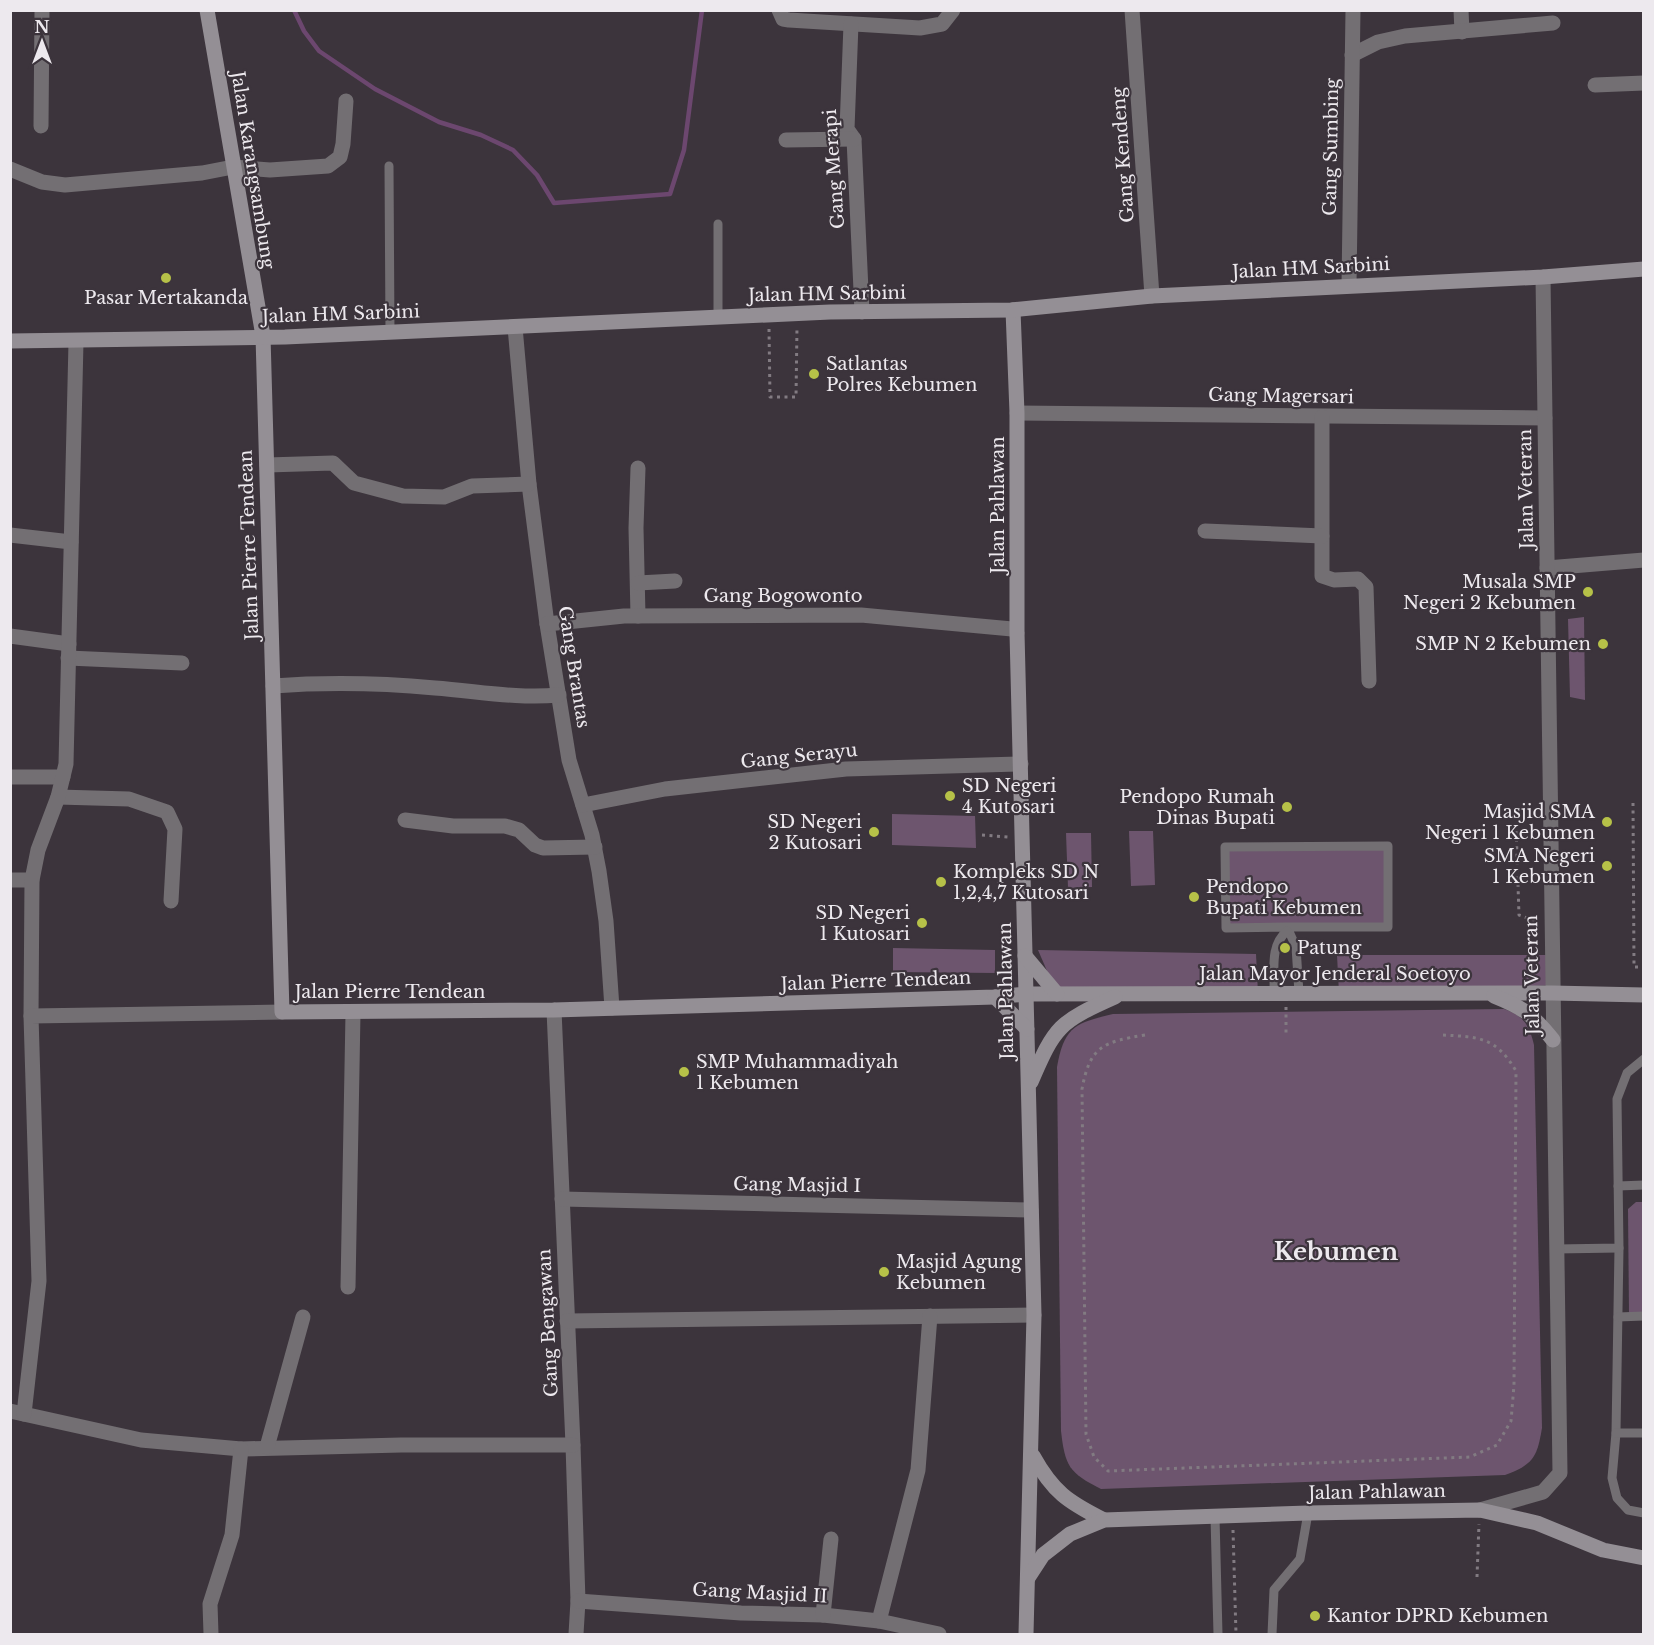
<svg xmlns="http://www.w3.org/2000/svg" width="1654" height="1645" viewBox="0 0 1654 1645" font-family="'Libre Baskerville',serif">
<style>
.green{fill:#6d556e}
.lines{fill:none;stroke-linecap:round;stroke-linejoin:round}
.stream{stroke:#6c476f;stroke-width:4.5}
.path{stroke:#827b82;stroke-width:3;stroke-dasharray:3 4.5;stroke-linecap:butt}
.service{stroke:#736f73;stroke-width:9}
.minor{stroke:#736f73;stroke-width:15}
.tertiary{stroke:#736f73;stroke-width:15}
.secondary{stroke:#948f95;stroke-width:15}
.poi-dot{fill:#b6c148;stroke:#3c343c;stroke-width:2}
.labels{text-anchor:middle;stroke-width:4.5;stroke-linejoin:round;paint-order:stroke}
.street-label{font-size:18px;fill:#ede9ee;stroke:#3c343c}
.poi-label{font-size:18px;fill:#ede9ee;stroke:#3c343c;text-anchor:start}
.district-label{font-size:24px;font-weight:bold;fill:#ede9ee;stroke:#3c343c}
</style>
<rect width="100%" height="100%" fill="#3c343c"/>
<!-- green -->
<g class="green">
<polygon points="1584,617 1585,700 1570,697 1568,619"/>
<polygon points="892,814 975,816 976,848 892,845"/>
<polygon points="1153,831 1155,885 1131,886 1129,831"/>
<polygon points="1066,833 1091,833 1092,887 1068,888"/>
<polygon points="1388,846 1388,927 1226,928 1225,847"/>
<polygon points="893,948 995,950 995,973 893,972"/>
<polygon points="1038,950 1256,954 1258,993 1057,994"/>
<polygon points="1337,955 1557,955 1558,985 1339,993"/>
<path d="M1504,1009C1524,1016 1529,1025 1534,1045L1542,1428C1537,1457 1534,1464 1505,1475L1101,1489C1069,1473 1065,1466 1061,1431L1057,1067C1064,1027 1075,1023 1113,1014Z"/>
<polygon points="1636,1202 1643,1202 1643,1313 1629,1313 1628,1209"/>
</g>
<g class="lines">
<!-- stream -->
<polyline class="stream" points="294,10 304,31 319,51 375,89 439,122 481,135 513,150 537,175 554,203 670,194 684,150 702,10"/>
<!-- path -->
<g class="path">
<polyline points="769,329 770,397 796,397 797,327"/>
<polyline points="1633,803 1634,967 1644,967"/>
<polyline points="1537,814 1516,825 1519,915 1538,922"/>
<polyline points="982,835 1008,837"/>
<polyline points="1286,1007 1286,1035"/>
<path d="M1145,1035C1103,1042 1090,1046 1082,1089L1086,1434L1094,1457L1108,1471L1470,1457L1497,1445L1511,1421L1514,1385L1516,1071C1496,1037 1479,1037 1443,1035"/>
<polyline points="1233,1530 1236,1634"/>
<polyline points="1477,1577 1479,1524"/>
</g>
<!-- service -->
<g class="service">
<polyline points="389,166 390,333"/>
<polyline points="718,317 718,224"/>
<polyline points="1287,927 1388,927 1388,846 1225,847 1226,928 1287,927 1296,947 1299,993"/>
<path d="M1274,993C1275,971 1269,946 1287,931"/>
<polyline points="1618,1186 1644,1185"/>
<polyline points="1619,1248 1616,1433 1612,1478 1617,1498 1628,1510 1644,1513"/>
<polyline points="1556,1249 1619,1248 1617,1099 1627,1073 1644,1059"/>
<polyline points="1618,1317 1644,1316"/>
<polyline points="1616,1433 1644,1433"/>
<polyline points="1215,1517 1218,1634"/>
<polyline points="1272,1634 1274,1590 1300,1559 1308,1513"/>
</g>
<!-- minor -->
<g class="minor">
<polyline points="779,10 783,19 789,20 920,28 942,24 953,10"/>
<polyline points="1132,10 1152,296"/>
<polyline points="1461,10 1462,32"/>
<polyline points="851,24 847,129 854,139 862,312"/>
<polyline points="1352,55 1378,42 1405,36 1553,23"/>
<polyline points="1595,85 1644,83"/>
<polyline points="41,126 42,10"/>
<polyline points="786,140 854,139"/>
<polyline points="10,169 42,182 65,185 202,173 233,167 270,170 328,166 340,157 343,144 346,101"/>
<polyline points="1349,285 1353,10"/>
<polyline points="515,327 529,484 547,624 569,760 592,835 599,871 606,921 612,1008"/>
<polyline points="1017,413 1545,418"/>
<polyline points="1322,417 1322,576 1334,580 1358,579 1366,587 1369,681"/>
<polyline points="267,465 333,463 354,483 403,496 444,497 472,486 529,484"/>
<polyline points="638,468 636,528 638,616"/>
<polyline points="1205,531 1322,536"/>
<polyline points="10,535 71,542"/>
<polyline points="1547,568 1644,560"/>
<polyline points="638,583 675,581"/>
<polyline points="547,624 624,616 861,615 1012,629 1017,633"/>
<polyline points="10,636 69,644"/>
<polyline points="68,658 182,663"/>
<path d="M273,686C328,682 380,683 435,688C478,691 516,699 559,695"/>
<polyline points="10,777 63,777"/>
<polyline points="58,797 129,799 167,812 175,829 171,901"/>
<polyline points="583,805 665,789 846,769 1021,764"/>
<polyline points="405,820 453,826 505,826 519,830 535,845 543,848 595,847"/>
<polyline points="10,880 32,880"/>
<polyline points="554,1010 573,1445 578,1601 576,1634"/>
<polyline points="31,1016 32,880 38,850 58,797 66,764 76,342"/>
<polyline points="562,1199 1031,1210"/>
<polyline points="348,1287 353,1013"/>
<polyline points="567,1321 1034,1315"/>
<polyline points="10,1411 141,1440 241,1449 401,1445 573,1445"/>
<polyline points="24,1414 39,1281 31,1016 282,1012"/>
<polyline points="267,1447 303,1317"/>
<polyline points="578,1601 741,1613 823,1615 879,1621 939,1634"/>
<polyline points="823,1615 831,1539"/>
<polyline points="879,1621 918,1470 930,1316"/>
<polyline points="211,1634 210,1604 232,1535 241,1449"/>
</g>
<!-- tertiary -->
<polyline class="tertiary" points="1480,1510 1543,1492 1560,1473 1543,277"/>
<!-- secondary -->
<g class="secondary">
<polyline points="207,10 263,336 282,1012 554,1010 995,997 1026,994 1552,993 1644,995"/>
<polyline points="1013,310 1017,413 1017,633 1034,1315 1026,1634"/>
<polyline points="10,341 285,337 830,312 1011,310 1152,296 1543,277 1644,269"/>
<polyline points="1025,956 1057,994"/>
<path d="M1494,996C1524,1008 1533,1015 1553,1040"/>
<polyline points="995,997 1027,1029"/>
<path d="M1031,1082C1055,1026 1059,1022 1115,997"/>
<path d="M1033,1456C1053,1492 1068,1502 1104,1520"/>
<polyline points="1028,1578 1043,1555 1070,1534 1104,1520 1308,1513 1480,1510 1537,1523 1603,1550 1644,1558"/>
</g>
</g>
<!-- markers -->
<g class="poi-dot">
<circle cx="166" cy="278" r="6"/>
<circle cx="814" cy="374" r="6"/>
<circle cx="1588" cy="592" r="6"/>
<circle cx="1603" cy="644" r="6"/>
<circle cx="950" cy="796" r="6"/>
<circle cx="1287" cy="807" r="6"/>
<circle cx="1607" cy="822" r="6"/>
<circle cx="874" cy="832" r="6"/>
<circle cx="1607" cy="866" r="6"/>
<circle cx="941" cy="882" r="6"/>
<circle cx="1194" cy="897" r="6"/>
<circle cx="922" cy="923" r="6"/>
<circle cx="1285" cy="948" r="6"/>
<circle cx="684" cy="1072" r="6"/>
<circle cx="884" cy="1272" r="6"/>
<circle cx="1315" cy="1616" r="6"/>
</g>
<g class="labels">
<!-- street labels -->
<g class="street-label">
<text transform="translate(1331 147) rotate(-89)" y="6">Gang Sumbing</text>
<text transform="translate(1123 155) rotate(-94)" y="6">Gang Kendeng</text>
<text transform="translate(834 169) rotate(-94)" y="6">Gang Merapi</text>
<text transform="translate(253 170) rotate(81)" y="6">Jalan Karangsambung</text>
<text transform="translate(1311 268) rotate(-3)" y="6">Jalan HM Sarbini</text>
<text transform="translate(827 294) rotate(-1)" y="6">Jalan HM Sarbini</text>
<text transform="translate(341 314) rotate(-2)" y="6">Jalan HM Sarbini</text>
<text transform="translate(1281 396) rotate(1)" y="6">Gang Magersari</text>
<text transform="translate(1526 489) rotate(-91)" y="6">Jalan Veteran</text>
<text transform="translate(998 505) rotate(-90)" y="6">Jalan Pahlawan</text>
<text transform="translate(249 545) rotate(-92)" y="6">Jalan Pierre Tendean</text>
<text x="783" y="602">Gang Bogowonto</text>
<text transform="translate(574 667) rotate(81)" y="6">Gang Brantas</text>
<text transform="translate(799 756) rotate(-6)" y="6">Gang Serayu</text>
<text x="1335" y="980">Jalan Mayor Jenderal Soetoyo</text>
<text transform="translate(1532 975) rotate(-91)" y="6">Jalan Veteran</text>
<text transform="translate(876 981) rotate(-2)" y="6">Jalan Pierre Tendean</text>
<text transform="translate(1006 991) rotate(-91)" y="6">Jalan Pahlawan</text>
<text x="390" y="998">Jalan Pierre Tendean</text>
<text transform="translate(797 1185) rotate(1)" y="6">Gang Masjid I</text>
<text transform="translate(548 1323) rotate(-93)" y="6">Gang Bengawan</text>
<text transform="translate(1377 1492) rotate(-1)" y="6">Jalan Pahlawan</text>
<text transform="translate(760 1593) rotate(3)" y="6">Gang Masjid II</text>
</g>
<!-- poi labels -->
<g class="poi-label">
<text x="166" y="304" text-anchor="middle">Pasar Mertakanda</text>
<text x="826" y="370">Satlantas<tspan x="826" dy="21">Polres Kebumen</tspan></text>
<text x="1576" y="588" text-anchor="end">Musala SMP<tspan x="1576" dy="21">Negeri 2 Kebumen</tspan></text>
<text x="1591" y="650" text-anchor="end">SMP N 2 Kebumen</text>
<text x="962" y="792">SD Negeri<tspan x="962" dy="21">4 Kutosari</tspan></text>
<text x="1275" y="803" text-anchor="end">Pendopo Rumah<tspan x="1275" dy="21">Dinas Bupati</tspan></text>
<text x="1595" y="818" text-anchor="end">Masjid SMA<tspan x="1595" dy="21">Negeri 1 Kebumen</tspan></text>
<text x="862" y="828" text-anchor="end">SD Negeri<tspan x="862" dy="21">2 Kutosari</tspan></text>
<text x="1595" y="862" text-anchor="end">SMA Negeri<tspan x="1595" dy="21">1 Kebumen</tspan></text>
<text x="953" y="878">Kompleks SD N<tspan x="953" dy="21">1,2,4,7 Kutosari</tspan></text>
<text x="1206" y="893">Pendopo<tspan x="1206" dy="21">Bupati Kebumen</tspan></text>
<text x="910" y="919" text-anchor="end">SD Negeri<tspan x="910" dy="21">1 Kutosari</tspan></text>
<text x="1297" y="954">Patung</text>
<text x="696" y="1068">SMP Muhammadiyah<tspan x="696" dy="21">1 Kebumen</tspan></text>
<text x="896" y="1268">Masjid Agung<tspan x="896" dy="21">Kebumen</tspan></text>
<text x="1327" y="1622">Kantor DPRD Kebumen</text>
</g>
<!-- district labels -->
<g class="district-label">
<text x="1336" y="1260">Kebumen</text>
</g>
</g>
<!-- border -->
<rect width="1654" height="1645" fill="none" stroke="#ede9ee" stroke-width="24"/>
<!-- north arrow -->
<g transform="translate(42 42)" stroke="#3c343c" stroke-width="4.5" paint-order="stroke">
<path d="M0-4.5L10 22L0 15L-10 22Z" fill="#ede9ee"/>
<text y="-9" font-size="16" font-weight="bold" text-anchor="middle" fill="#ede9ee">N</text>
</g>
</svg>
